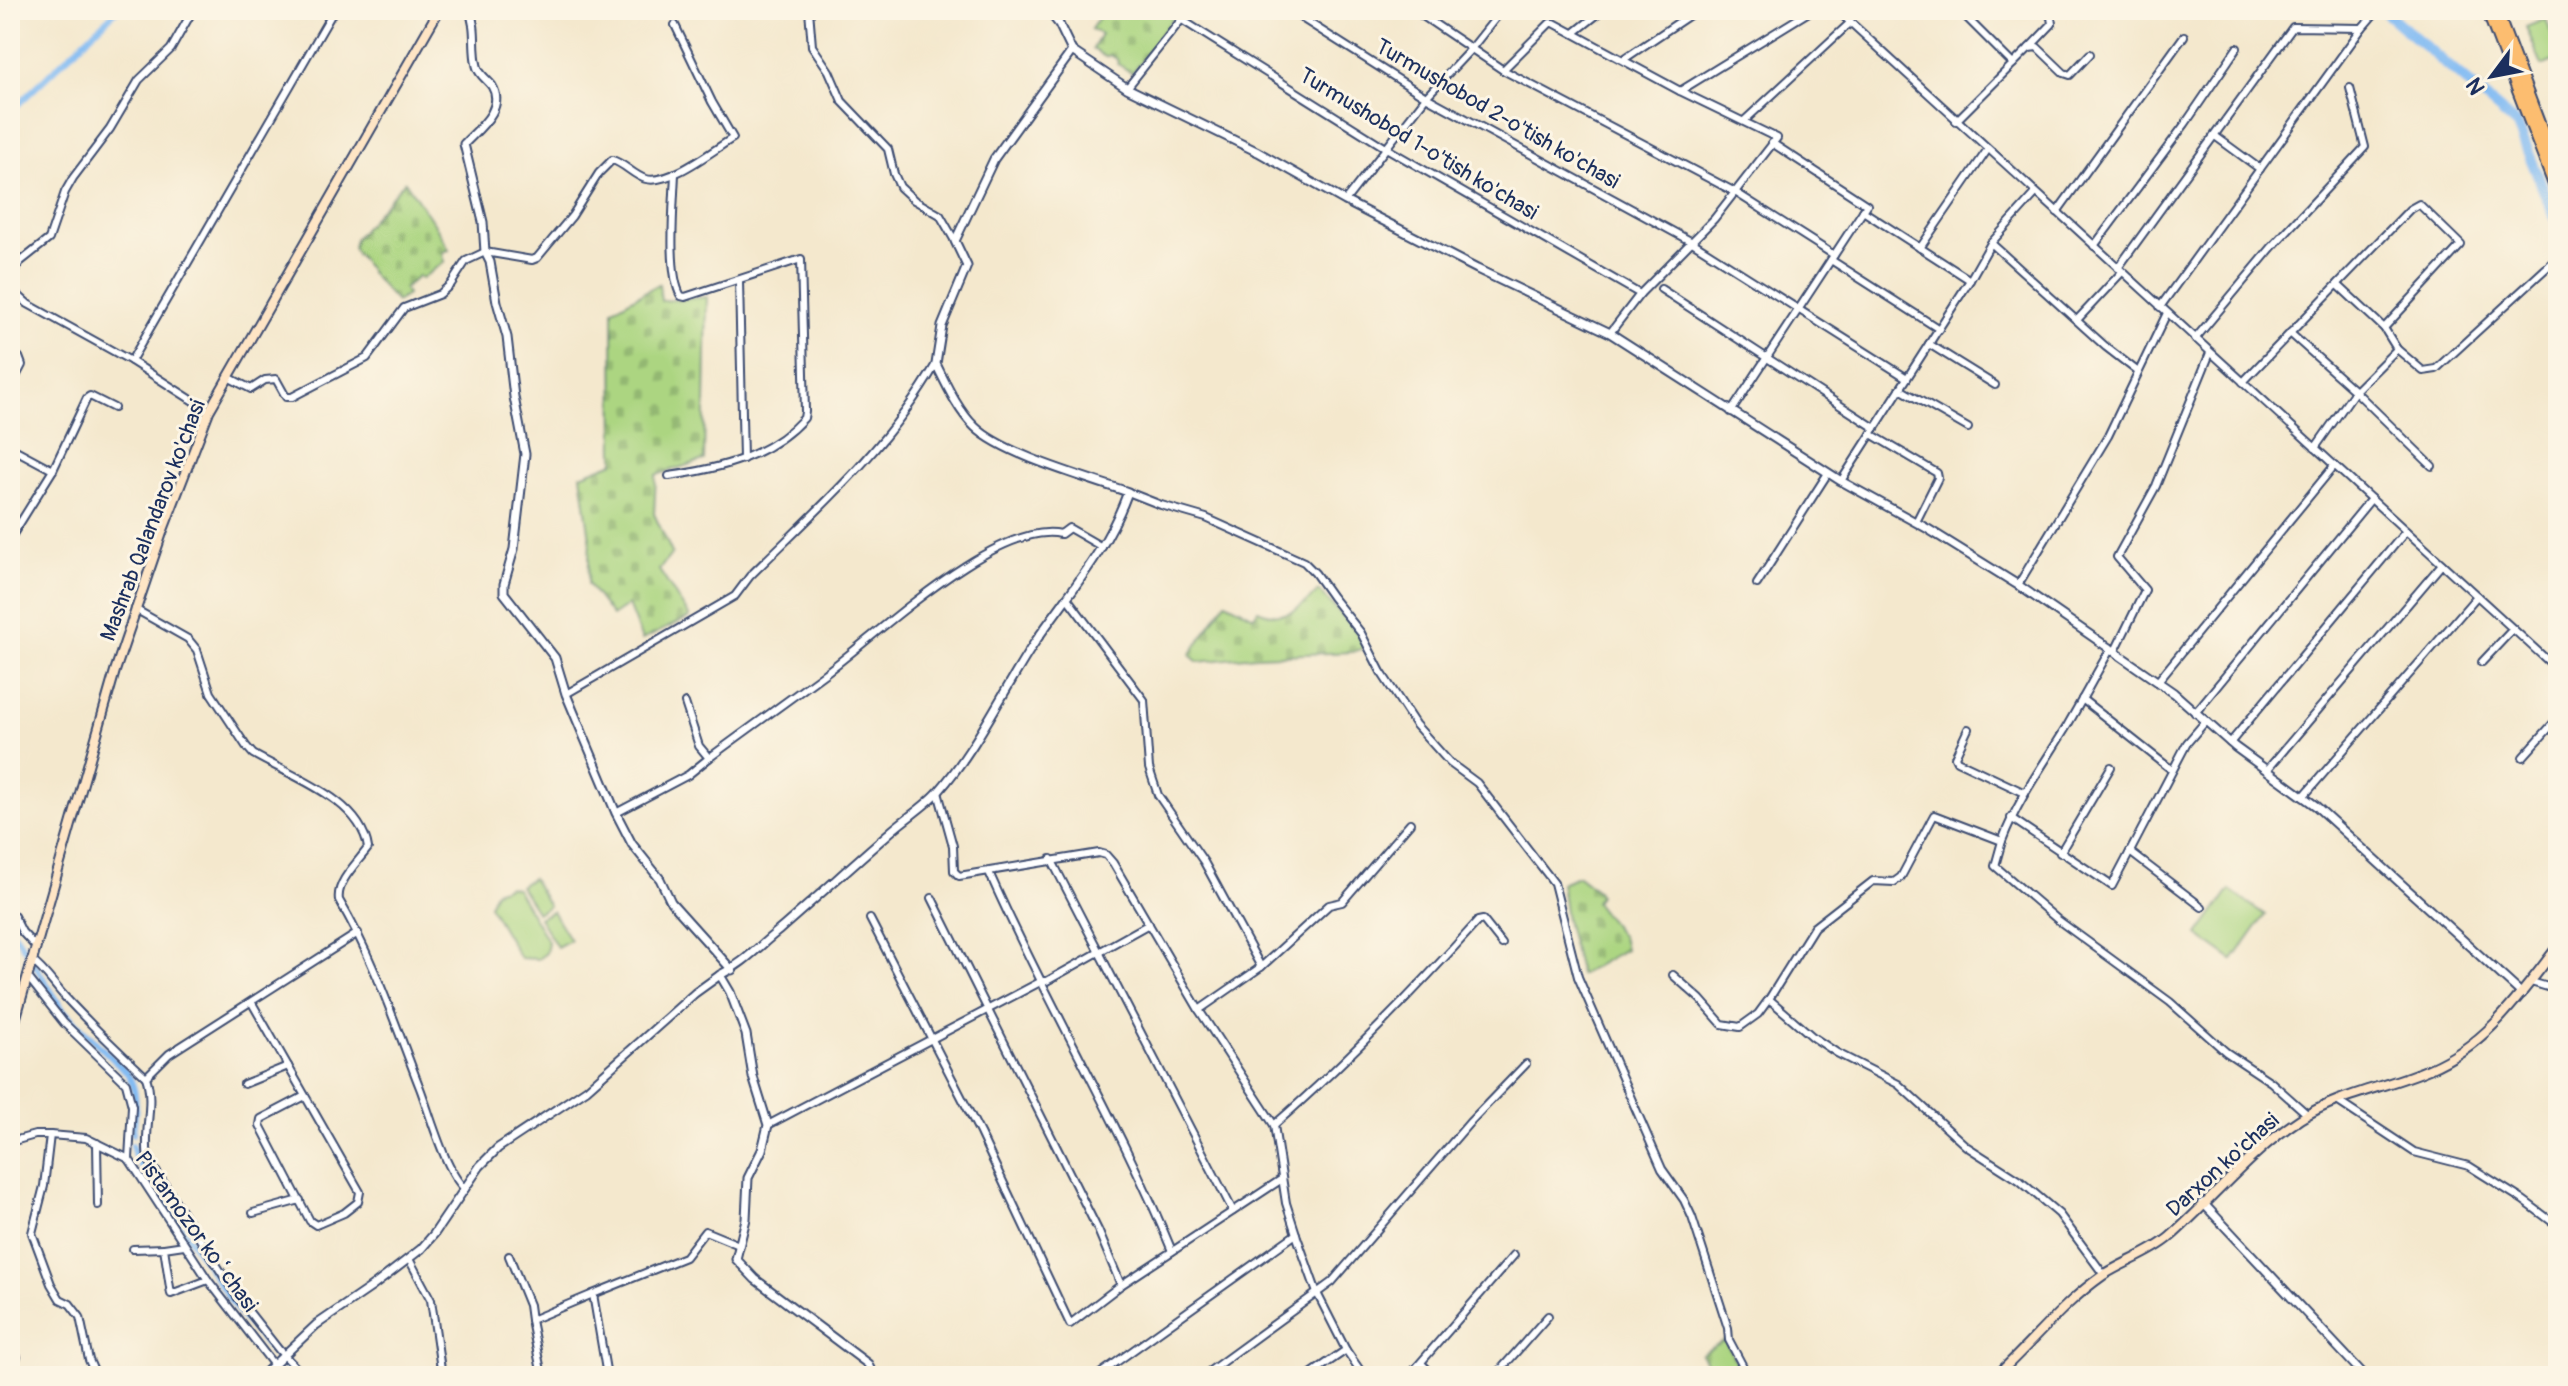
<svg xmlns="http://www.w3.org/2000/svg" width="2568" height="1386" viewBox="0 0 2568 1386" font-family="Pangolin,sans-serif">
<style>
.green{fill:#acd581;stroke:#648270;stroke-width:2}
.cemetery{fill:url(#cemetery-stones);stroke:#648270;stroke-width:2}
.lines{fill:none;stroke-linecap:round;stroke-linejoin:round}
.canal{stroke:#82bbf3;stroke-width:6}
.river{stroke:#82bbf3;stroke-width:11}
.minor-casing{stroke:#3c4b6f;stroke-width:10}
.tertiary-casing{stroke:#3c4b6f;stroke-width:11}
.secondary-casing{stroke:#3c4b6f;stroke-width:12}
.trunk-casing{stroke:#3c4b6f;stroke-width:14}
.minor{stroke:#fff;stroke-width:6}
.tertiary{stroke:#fff;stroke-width:7}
.secondary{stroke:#fee5c5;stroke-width:8}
.trunk{stroke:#fcbd6f;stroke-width:10}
.labels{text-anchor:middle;stroke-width:6;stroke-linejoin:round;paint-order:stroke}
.street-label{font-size:22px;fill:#1b2f5e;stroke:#fcf5e5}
</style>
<defs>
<pattern id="cemetery-stones" width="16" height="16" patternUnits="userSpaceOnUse" patternTransform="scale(2)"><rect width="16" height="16" fill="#acd581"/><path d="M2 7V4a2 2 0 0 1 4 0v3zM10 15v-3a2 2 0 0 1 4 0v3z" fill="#93b772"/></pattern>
</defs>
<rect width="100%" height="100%" fill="#fcf5e5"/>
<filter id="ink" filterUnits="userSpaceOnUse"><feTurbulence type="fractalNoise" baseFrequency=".0125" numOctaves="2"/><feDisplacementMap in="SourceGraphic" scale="16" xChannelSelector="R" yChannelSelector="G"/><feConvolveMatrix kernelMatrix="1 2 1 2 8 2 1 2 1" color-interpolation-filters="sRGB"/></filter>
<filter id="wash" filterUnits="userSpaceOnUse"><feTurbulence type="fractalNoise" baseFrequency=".006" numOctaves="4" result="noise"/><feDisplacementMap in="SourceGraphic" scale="32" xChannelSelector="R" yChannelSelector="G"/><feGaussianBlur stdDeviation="1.8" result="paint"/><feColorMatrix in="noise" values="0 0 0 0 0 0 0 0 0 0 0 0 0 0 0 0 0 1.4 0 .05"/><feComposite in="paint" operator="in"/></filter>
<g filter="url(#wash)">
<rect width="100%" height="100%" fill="#f4e8cd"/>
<!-- green -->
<g class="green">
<polygon points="2546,19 2558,52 2558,59 2542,66 2526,27"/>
<polygon points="532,878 549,906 537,913 520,886"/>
<polygon points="508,886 516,888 548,942 546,953 538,959 520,958 489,905 495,891"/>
<polygon points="2230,890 2265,915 2233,960 2198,935"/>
<polygon points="552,911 570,940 557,947 539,918"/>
</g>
<!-- cemetery -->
<g class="cemetery">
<polygon points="1104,10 1179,10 1132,73 1118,64 1117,59 1110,55 1105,57 1093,49 1101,34 1091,29"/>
<polygon points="405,181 439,231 449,250 443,252 444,262 421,279 418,276 404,289 407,295 396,302 374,277 353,248 355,239"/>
<polygon points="659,284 661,301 707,297 704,460 656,475 654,514 672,553 659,570 690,617 642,640 628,605 612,616 588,584 590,539 581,475 614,462 613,309"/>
<path d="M1319,591L1357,632L1364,648L1353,652L1256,656L1198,662L1190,655L1226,602L1254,616L1258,610C1285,622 1300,609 1319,591Z"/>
<polygon points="1578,876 1597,891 1599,895 1595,902 1622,937 1625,949 1580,975 1566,920 1561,883"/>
<polygon points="1725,1340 1743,1376 1702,1376 1712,1370 1701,1354"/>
</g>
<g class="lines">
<!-- canal -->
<g class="canal">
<polyline points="10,112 117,10"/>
<path d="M10,926L64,1011L127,1073C140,1093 135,1112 133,1134"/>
<polyline points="132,1145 135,1157 239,1313 293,1376"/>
</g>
<!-- river -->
<polyline class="river" points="2383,10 2517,125 2558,225"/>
</g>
</g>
<g filter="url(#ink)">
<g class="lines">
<!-- minor casing -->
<g class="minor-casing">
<g id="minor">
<polyline points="809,10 812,46 829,71 842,101 888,149 894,174 900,187 914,200 940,215 955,241"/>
<polyline points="1289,10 1426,97 1692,242 1907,378"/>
<polyline points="1414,10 1503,70 1735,192 1834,255"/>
<polyline points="1837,10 2558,670"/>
<polyline points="1182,20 1386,148 1640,294"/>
<polyline points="1574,33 1603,10"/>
<polyline points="2029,48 2052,24 2051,17 2044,10"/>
<polyline points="1624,59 1697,10"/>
<polyline points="2013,64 2029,48 2037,47 2064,73 2070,75 2090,54"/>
<polyline points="1503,70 1550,23 1554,23 1680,91 1777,138 1714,219 1640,294 1610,333"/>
<polyline points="1127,88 1189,10"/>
<polyline points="1680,91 1812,10"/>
<polyline points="1744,121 1851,22"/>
<polyline points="1956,121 2013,64 1959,10"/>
<polyline points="2215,136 2260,169"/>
<polyline points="1345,201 1426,97 1471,49 1502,10"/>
<polyline points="1863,211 1970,280"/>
<polyline points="2057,212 2184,36"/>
<polyline points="1991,243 2106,347 2137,371"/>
<polyline points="2094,246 2185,124 2237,48"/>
<polyline points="1920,248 1988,149"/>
<polyline points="1831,260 1939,329"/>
<polyline points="2118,268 2293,27 2362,28 2374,14"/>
<polyline points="10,277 20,262 49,239 65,192 73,178 110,129 139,80 171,49 193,10"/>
<polyline points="739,280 743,459"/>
<polyline points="2338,285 2384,328 2397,349"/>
<polyline points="10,288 28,304 131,361 209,411"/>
<polyline points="1661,289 1875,428"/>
<polyline points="2160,307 2362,28"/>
<polyline points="2077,320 2122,272"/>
<polyline points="2290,333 2355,391 2432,466"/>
<polyline points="2195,339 2272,247 2365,147 2350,88"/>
<polyline points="1929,344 1995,385"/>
<polyline points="131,361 334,10"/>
<path d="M228,377L251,389L265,380L276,379L286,397H292L367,358L404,308L440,294L451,284L466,261L485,252L532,260L537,258L572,216L599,173L612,160C624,163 634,176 646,179C670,185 713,150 733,138L712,102L675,25"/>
<polyline points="2243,382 2410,209 2419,204 2461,245 2384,328"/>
<polyline points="10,388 22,365 19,357"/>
<polyline points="1900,389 1968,428"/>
<polyline points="1731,412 1867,205 1772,143"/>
<polyline points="1871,434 1937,473 1938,478 1916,522"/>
<polyline points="10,447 53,470"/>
<polyline points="2315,448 2355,391 2397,349 2423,371 2436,369 2554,261"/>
<path d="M669,476C719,469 769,457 804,418L805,412L801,259L685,297L681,296C667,273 674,202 675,173"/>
<polyline points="1841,481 1970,280 1991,243 2036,193"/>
<polyline points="1128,492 1161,505 1206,518 1304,562 1315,573 1332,597 1361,633 1381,672 1415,724 1450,763 1477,783 1554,883 1578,977 1662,1169 1684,1200 1692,1217 1728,1328 1729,1340 1748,1376"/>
<polyline points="10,539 53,470 87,398 90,396 114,408"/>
<polyline points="1757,584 1828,473"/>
<polyline points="2018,585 2108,436 2167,313"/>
<polyline points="1068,599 1144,700 1149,768 1158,795 1204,862 1261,967 1199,1010"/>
<path d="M135,609L188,639L197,650L211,693L246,746L253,754C290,776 361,799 368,848C358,862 336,882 339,900C374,959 395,1024 420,1088C430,1114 445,1171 465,1189"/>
<polyline points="2115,651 2145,590 2117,557 2156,486 2210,353"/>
<polyline points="2482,662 2513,629"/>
<polyline points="2158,681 2334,466"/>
<path d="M566,694L735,596L750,576C819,508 887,449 936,364"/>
<polyline points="2082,699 2172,770"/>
<polyline points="2195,713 2371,499"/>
<polyline points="1968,729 1955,757 1957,761 2025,793"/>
<polyline points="2230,743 2406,531"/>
<polyline points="2523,757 2558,718"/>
<path d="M709,758C748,729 789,700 828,671C878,634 997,520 1061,534L1069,528L1102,547"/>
<polyline points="2267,770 2442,564"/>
<polyline points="938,792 953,846 954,871 959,876 1099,853 1106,855 1113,863 1199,1010 1274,1125 1286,1203 1297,1237 1317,1293 1346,1350 1364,1376"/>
<polyline points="2303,797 2477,596"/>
<polyline points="616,813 688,775 709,758 699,746 685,703"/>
<polyline points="2011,818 2112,886 2187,743 2205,722"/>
<polyline points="2002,841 1995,866 2058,920 2170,1002 2226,1052 2271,1082 2307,1114"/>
<polyline points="2130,852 2202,907"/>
<polyline points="2060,853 2111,767"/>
<polyline points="1051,859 1233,1211"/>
<path d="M989,872C1045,1000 1119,1121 1172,1251"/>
<polyline points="932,898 1098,1230 1121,1285"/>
<polyline points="14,916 22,932 35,946"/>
<polyline points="870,919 980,1133 1070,1324 1121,1285 1282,1179"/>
<path d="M31,960C45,970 53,984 65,997C91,1025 118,1051 146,1077L169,1054L358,933"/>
<polyline points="1261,967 1329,905 1342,902 1410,823"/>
<polyline points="1673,975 1700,999 1722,1024 1740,1027 1758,1014 1769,999 1813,1037 1837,1053 1898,1084 1966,1146 2019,1180 2059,1214 2104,1275"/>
<polyline points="27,976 64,1023 126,1083 132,1106 129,1159"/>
<polyline points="2531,982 2558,990"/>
<path d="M1769,999L1814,927L1873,881L1894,882L1901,877L1934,815L2002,841C2018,799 2044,764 2067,726C2082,700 2096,674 2111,648"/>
<polyline points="252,1003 360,1192 358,1202 344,1213 316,1225 310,1221 260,1125 261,1119 305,1096"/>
<path d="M146,1077C155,1103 143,1132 148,1159L238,1298L279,1350L304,1376"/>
<polyline points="244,1084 288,1066"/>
<polyline points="2337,1101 2414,1152 2469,1166 2523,1200 2558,1226"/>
<polyline points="768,1125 1042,981 1047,981 1149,924"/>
<path d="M1274,1125C1348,1061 1413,993 1478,921L1483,920L1502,944"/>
<polyline points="10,1142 35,1135 50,1135"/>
<polyline points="97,1143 98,1205"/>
<polyline points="253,1213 300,1200"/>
<polyline points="184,1245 164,1248 171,1294 208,1280"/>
<polyline points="133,1249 164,1248"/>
<polyline points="509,1256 529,1305 531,1320"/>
<polyline points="409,1259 431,1300 442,1376"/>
<polyline points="1421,1363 1434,1376"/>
<polyline points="10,1370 17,1357"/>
<polyline points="96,1376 89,1360 80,1317 70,1304 60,1299 51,1284 32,1233 44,1186 50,1135 86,1138 129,1159 208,1280 273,1364"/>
<polyline points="542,1376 531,1320 593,1294"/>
<polyline points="607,1376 593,1294 685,1257 705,1231 739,1245"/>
<polyline points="1097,1376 1296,1234"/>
<polyline points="1203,1376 1332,1282 1470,1122 1526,1064"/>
<polyline points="1308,1376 1346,1350"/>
<polyline points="1409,1376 1514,1255"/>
<polyline points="1495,1376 1548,1316"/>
</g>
</g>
<!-- tertiary casing -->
<g class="tertiary-casing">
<g id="tertiary">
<path d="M469,10C478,29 472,47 477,66C479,75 487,79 492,86C506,109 478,129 464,144L483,222L485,252L490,262L497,302L507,337L514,397L525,454L514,549L504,584V593L555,658L566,694L616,813L632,844L660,879L671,902L732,970"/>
<polyline points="1048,10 1059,24 1072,51 1127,88 1258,152 1345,201 1477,269 1610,333 1841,481 1928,529 2018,585 2174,693 2235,747 2316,806 2522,994"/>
<polyline points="2203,1203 2365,1376"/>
<polyline points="262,1376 316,1325 373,1286 421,1249 434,1234 480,1166 498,1148 587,1089 695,993 720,975"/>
<path d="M873,1376L868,1364L755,1279L736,1259L746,1219L748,1178L762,1150L768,1125L753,1077L746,1034L730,992L720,975C743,964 759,946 778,931C815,899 851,866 888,834C904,819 925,807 939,791C978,746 1003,691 1035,642C1070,591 1106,552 1128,492C1088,478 1004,455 975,427C958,411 946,384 936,364L942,326L967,266L955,241L994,159L1072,51"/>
</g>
</g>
<!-- secondary casing -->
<g class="secondary-casing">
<g id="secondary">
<polyline points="10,1038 115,671 163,530 209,411 439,10"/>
<path d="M1996,1376C2032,1343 2062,1304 2102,1276C2123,1262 2150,1254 2170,1237C2214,1198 2250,1152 2300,1119C2339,1094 2387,1087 2429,1069C2488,1044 2520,995 2558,946"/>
</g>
</g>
<!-- trunk casing -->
<g class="trunk-casing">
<g id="trunk">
<polyline points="2487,10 2558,195"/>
<polyline points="2496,10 2558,173"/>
</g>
</g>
<!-- minor -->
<use href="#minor" class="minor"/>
<!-- tertiary -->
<use href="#tertiary" class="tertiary"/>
<!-- secondary -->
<use href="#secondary" class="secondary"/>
<!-- trunk -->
<use href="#trunk" class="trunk"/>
</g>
</g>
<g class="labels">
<!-- street labels -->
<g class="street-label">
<text transform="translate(1498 113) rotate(30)" y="8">Turmushobod 2-o'tish ko'chasi</text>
<text transform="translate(1419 143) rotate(31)" y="8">Turmushobod 1-o'tish ko'chasi</text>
<text transform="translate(152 520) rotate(-69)" y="8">Mashrab Qalandarov ko'chasi</text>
<text transform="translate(2222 1164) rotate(-42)" y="8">Darxon ko'chasi</text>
<text transform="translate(197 1231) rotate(54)" y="8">Pistamozor koʻchasi</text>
</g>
</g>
<!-- margin -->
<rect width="2568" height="1386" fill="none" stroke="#fcf5e5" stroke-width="40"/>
<!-- north arrow -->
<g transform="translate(2492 76) rotate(238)" stroke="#fcf5e5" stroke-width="6" paint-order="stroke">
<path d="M0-6L14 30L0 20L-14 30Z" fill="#1b2f5e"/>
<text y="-12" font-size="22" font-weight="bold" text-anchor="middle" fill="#1b2f5e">N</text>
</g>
</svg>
